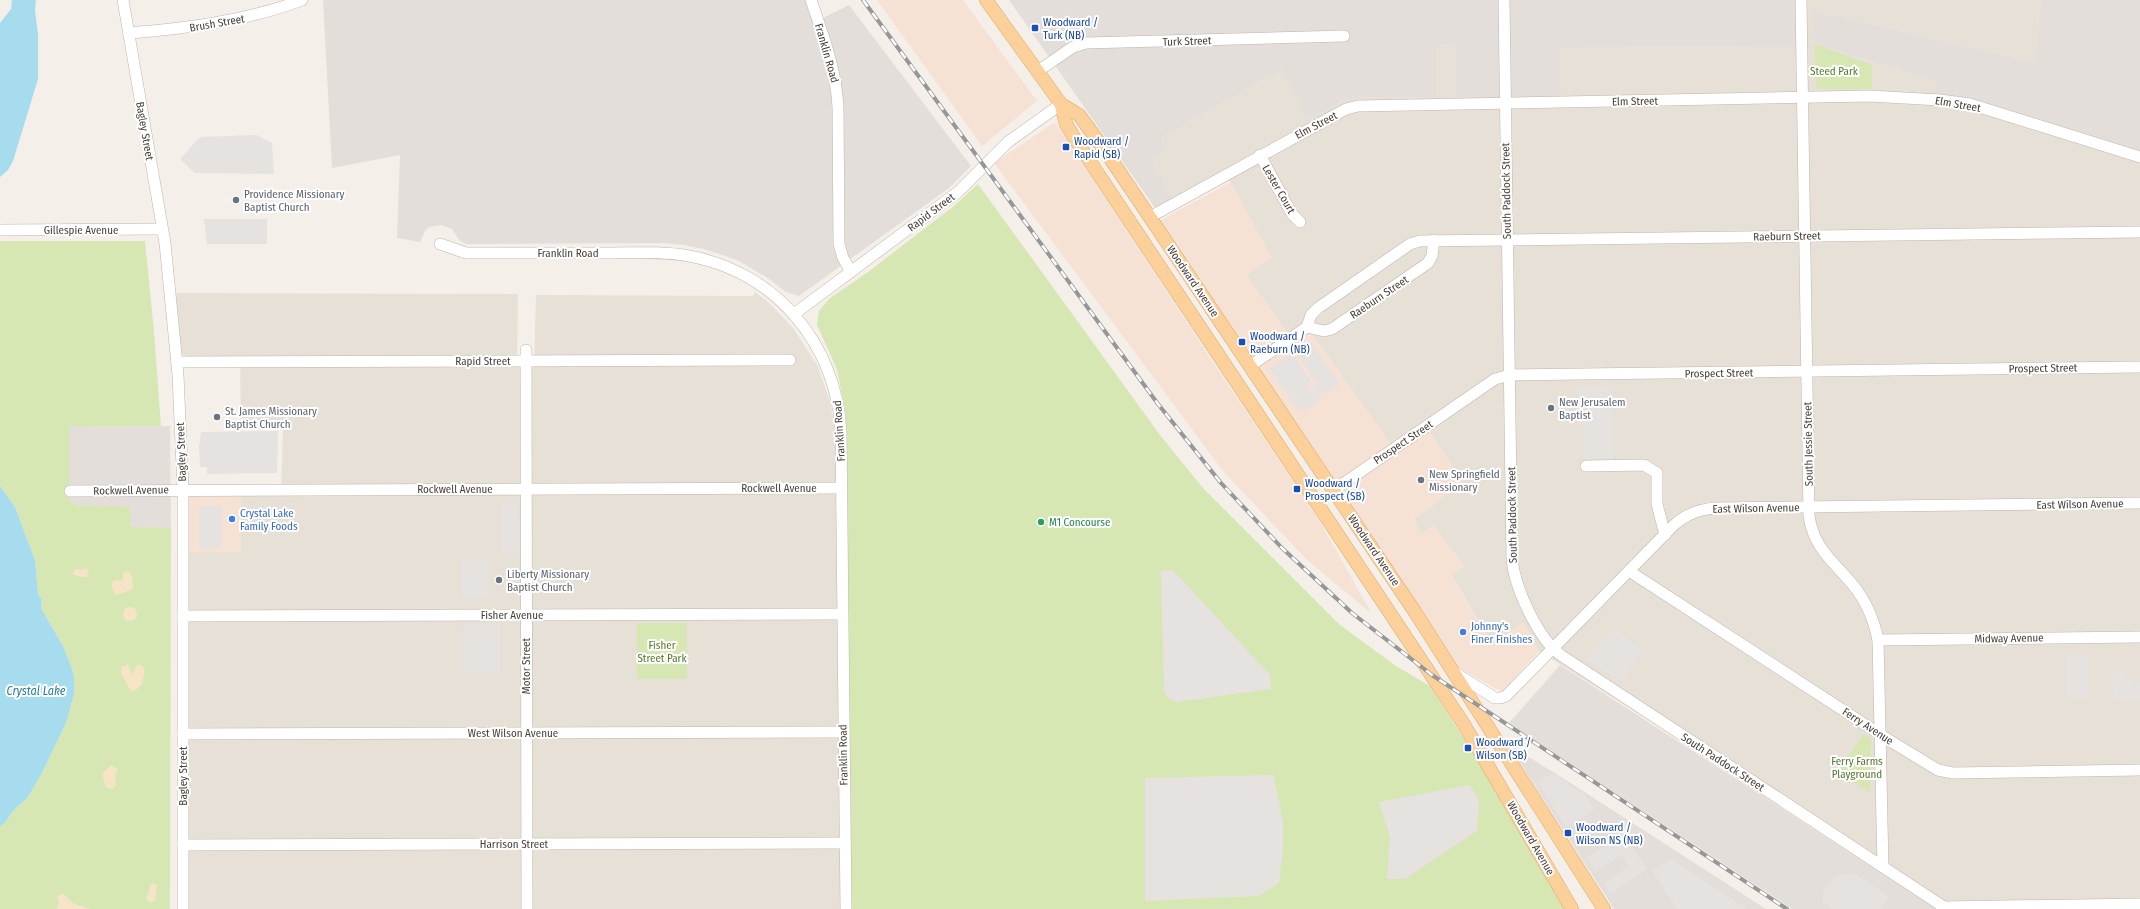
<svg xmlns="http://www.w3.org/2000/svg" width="2140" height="909" viewBox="0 0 2140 909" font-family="'Fira Sans Condensed',sans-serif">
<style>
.residential{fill:#e7e0d7}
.commercial{fill:#f5e2d5}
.industrial{fill:#e3deda}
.green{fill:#d7e7b3}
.sand{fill:#f6e4c6}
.parking{fill:#e5e2e0}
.water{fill:#a7dcee}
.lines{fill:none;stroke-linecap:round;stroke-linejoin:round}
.minor-casing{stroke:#bfb5ab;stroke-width:12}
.major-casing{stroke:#e0aa6a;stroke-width:14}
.minor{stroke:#fff;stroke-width:11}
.major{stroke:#fbd09a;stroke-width:13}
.rail-casing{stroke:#979797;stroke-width:4}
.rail{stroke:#fff;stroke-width:2.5;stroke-dasharray:8;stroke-linecap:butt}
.transit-dot{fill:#1a4fb4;stroke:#fff;stroke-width:1.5}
.worship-dot{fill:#6b7280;stroke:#fff;stroke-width:1.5}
.shop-dot{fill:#3f7fe0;stroke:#fff;stroke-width:1.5}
.leisure-dot{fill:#2e9e5b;stroke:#fff;stroke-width:1.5}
.labels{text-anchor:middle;stroke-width:4;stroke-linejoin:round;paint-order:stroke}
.transit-label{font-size:11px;fill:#164399;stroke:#fff;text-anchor:start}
.street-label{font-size:11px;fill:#473e37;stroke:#fff}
.park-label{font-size:11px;fill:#55772c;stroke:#fff}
.worship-label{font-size:11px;fill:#5b616d;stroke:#fff;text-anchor:start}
.shop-label{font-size:11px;fill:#366cbe;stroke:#fff;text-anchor:start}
.leisure-label{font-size:11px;fill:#27864d;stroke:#fff;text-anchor:start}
.water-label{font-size:12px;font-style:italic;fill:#2e7c98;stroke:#fff}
</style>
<rect width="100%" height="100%" fill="#f4efe9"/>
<!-- residential -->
<g class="residential">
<polygon points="1801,0 2041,0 2034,62 1811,10 1815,44 1936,82 1972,105 2140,157 2140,909 1949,909 1539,651 1523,623 1492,643 1451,575 1464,566 1433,526 1421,534 1414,519 1463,483 1426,427 1394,449 1307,327 1291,338 1246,275 1271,257 1226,175 1175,203 1152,159 1167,151 1161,137 1165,134 1281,70 1308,120 1348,98 1436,97 1436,45 1456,46 1561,103 1560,47 1802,46"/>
<polygon points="755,292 768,302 793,328 817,365 830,401 836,434 841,909 188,909 188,552 241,552 241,495 281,494 283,427 241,426 240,357 188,357 181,354 175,293 518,294 517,366 534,367 536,295 753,296"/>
</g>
<!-- commercial -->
<g class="commercial">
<polygon points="877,0 963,0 1037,101 982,146"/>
<polygon points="1055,122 1220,373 1316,515 1372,614 1307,560 1223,471 994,163"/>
<polygon points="1231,182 1271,257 1246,275 1291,338 1311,333 1394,448 1426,427 1463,483 1414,519 1421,534 1434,526 1464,566 1451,576 1492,643 1523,623 1539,651 1502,692 1457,667 1159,221"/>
<polygon points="241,495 241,552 188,552 188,498 191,496"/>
</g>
<!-- industrial -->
<g class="industrial">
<polygon points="323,0 806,0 813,23 849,5 971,166 949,188 799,296 786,292 768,278 737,260 704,249 684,245 662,243 466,244 459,240 452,229 441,225 429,227 425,231 420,242 397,238 400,155 332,168"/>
<polygon points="1009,0 1801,0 1802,46 1561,47 1561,103 1456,104 1456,46 1436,45 1436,97 1348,98 1308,120 1281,70 1161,137 1167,151 1152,159 1175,203 1158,212"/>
<polygon points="2041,0 2140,0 2140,157 1972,105 1935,101 1936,82 1815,44 1811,10 2034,62"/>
<polygon points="170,426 171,528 131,527 93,507 75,505 69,500 69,427"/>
<polygon points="1560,665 1937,909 1792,909 1509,723"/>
<polygon points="1508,744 1569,782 1766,909 1614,909"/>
</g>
<!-- green -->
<g class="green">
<polygon points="1815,44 1872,65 1872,89 1816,89"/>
<polygon points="978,184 1160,435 1202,487 1340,625 1396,666 1430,686 1573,909 850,909 846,415 837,369 817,325 819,311 829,299 868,272 954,206"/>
<polygon points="0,241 145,241 154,332 161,426 69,427 69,500 75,505 130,507 131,527 171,528 170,909 0,909 0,826 5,823 12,812 28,797 41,775 66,723 74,695 70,663 63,646 41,608 42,600 38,594 35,560 15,507 0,486"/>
<rect x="637" y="623" width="50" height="56"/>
<polygon points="1863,734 1871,739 1870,793 1838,772"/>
</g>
<!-- sand -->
<g class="sand">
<polygon points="86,568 89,570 87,577 80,577 73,574 75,569 81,570"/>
<polygon points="125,571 129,572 132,576 133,589 116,595 112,589 112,583 115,580 123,581 123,574"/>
<circle cx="130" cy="614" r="7"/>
<polygon points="128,664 132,675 137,665 141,665 145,670 142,684 136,690 131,691 121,673 122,667"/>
<polygon points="111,765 118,769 115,775 116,786 111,789 106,787 102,774"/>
<polygon points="153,883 157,885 155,901 149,903 146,897 149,893 150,885"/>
<polygon points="63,893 73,903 90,909 56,909 59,903 57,896"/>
</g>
<!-- parking -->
<g class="parking">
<polygon points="257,135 272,143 274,174 195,173 180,159 200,137"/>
<polygon points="204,219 267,219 267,244 207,244"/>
<polygon points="1309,340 1340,384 1325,394 1321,390 1317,393 1321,399 1304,411 1302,408 1298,410 1269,368 1292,353 1312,383 1307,386 1308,389 1317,384 1294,350"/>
<polygon points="1578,388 1612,388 1613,459 1584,459 1583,423 1578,423"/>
<polygon points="278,431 277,473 207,474 207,467 200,467 199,446 201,432"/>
<polygon points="502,503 518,503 519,553 502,553"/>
<rect x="199" y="506" width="22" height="42"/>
<polygon points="462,561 488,561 488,597 462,598"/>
<polygon points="1173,570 1270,675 1271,689 1176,702 1168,698 1164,691 1161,571"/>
<rect x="463" y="625" width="37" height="48"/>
<polygon points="1616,630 1644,651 1621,681 1586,659"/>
<polygon points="2066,654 2088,655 2087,698 2066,698"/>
<polygon points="2125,670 2126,677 2140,685 2140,700 2114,701 2113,671"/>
<polygon points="1554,774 1585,795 1595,810 1566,827 1537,781"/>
<polygon points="1273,775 1283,822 1283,850 1279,883 1259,896 1145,901 1145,778"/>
<polygon points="1470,785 1479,800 1477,831 1405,879 1387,879 1390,838 1379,802"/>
<polygon points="1624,835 1647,869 1610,894 1604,883 1629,867 1622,855 1595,872 1587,858"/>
<polygon points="1671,859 1746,908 1746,909 1677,909 1652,871"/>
<polygon points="1854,873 1889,896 1881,909 1833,909 1823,903 1822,894 1835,876"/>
</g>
<!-- water -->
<g class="water">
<polygon points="12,0 36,0 35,10 38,34 38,79 13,161 8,170 0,177 0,23 11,9"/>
<polygon points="0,486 15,507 35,560 38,594 42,600 41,608 63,646 70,663 74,677 74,695 66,723 41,775 28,797 12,812 5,823 0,826"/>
</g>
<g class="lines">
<!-- minor casing -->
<g class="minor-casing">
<g id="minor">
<polyline points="123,0 165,243 178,375 183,489 183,909"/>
<path d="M811,0C823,35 836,69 838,107L839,244L843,258L851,272"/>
<path d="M1504,0L1512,558C1514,586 1538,640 1562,656L1947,909"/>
<path d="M1801,0L1809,516C1814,549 1833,561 1853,585C1866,601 1874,620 1878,640L1883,867"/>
<path d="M129,33C189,28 246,21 302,0"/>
<polyline points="1038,71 1073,47 1086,43 1344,36"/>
<polyline points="1260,155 1292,214 1300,222"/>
<polyline points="1150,217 1346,109 1358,106 1869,96 1940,100 1970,104 2140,157"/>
<polyline points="0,230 162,229"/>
<path d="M440,244L466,253C512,253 558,253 605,253C633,253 662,251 689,256C776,272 836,344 841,431L846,909"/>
<polyline points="794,314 958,192 1008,142 1061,104"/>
<polyline points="1307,327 1324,331 1332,329 1428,263 1432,256 1434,240"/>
<polyline points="526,350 527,909"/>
<polyline points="177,362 790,360"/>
<polyline points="1250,366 1307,327 1311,315 1318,308 1410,244 1420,241 2140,232"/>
<polyline points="1586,466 1644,465 1657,473 1657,504 1665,535"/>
<polyline points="1334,490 1495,379 1510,375 2140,367"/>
<polyline points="70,491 841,488"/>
<polyline points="1629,571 1892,742 1938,770 1953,773 2140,770"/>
<polyline points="183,616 842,614"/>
<polyline points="1878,640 2140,637"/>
<path d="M1455,673L1495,698H1501L1506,696L1674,525C1686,514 1700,509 1716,508L2140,503"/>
<polyline points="183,734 843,732"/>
<polyline points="183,845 845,843"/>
<polyline points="1941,907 2140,904"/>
</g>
</g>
<!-- major casing -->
<g class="major-casing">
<g id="major">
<polyline points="986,0 1061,104 1066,124 1075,139 1463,723 1572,909"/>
<polyline points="1061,104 1079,115 1104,149 1415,612 1604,909"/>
</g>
</g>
<!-- minor -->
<use href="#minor" class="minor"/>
<!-- major -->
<use href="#major" class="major"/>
<!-- rail casing -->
<g class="rail-casing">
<polyline id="rail" points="863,0 1158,404 1221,483 1282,548 1352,613 1432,675 1787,909"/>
</g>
<!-- rail -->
<use href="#rail" class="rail"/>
</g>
<!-- markers -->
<g class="transit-dot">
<rect x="1031" y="24" width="8" height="8" rx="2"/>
<rect x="1062" y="143" width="8" height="8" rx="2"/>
<rect x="1238" y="338" width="8" height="8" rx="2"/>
<rect x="1293" y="485" width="8" height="8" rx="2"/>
<rect x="1464" y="744" width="8" height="8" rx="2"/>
<rect x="1564" y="829" width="8" height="8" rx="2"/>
</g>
<g class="worship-dot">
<circle cx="236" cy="200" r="4"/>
<circle cx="1551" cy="408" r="4"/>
<circle cx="217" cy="417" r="4"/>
<circle cx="1421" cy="480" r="4"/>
<circle cx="499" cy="580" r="4"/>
</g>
<g class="shop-dot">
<circle cx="232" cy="519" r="4"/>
<circle cx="1463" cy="632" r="4"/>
</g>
<circle class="leisure-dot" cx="1041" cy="522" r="4"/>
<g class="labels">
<!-- transit labels -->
<g class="transit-label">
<text x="1043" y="26">Woodward /<tspan x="1043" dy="13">Turk (NB)</tspan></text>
<text x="1074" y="145">Woodward /<tspan x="1074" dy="13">Rapid (SB)</tspan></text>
<text x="1250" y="340">Woodward /<tspan x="1250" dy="13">Raeburn (NB)</tspan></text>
<text x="1305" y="487">Woodward /<tspan x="1305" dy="13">Prospect (SB)</tspan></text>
<text x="1476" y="746">Woodward /<tspan x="1476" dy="13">Wilson (SB)</tspan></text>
<text x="1576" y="831">Woodward /<tspan x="1576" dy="13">Wilson NS (NB)</tspan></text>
</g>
<!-- street labels -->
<g class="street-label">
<text transform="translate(217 23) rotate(-10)" y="4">Brush Street</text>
<text transform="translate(1187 41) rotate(-2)" y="4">Turk Street</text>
<text transform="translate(827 53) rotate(74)" y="4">Franklin Road</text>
<text transform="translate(1635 101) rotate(-1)" y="4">Elm Street</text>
<text transform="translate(1958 104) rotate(10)" y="4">Elm Street</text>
<text transform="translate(1316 125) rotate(-28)" y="4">Elm Street</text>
<text transform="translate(145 131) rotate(80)" y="4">Bagley Street</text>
<text transform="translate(1279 189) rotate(60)" y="4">Lester Court</text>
<text transform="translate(1506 191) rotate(-91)" y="4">South Paddock Street</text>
<text transform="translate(931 212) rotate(-37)" y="4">Rapid Street</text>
<text x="81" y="234">Gillespie Avenue</text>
<text transform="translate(1787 236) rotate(-1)" y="4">Raeburn Street</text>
<text x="568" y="257">Franklin Road</text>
<text transform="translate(1193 281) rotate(56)" y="4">Woodward Avenue</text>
<text transform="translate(1379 297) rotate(-34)" y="4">Raeburn Street</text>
<text x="483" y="365">Rapid Street</text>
<text transform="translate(2043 368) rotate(-1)" y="4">Prospect Street</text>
<text transform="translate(1719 373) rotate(-1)" y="4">Prospect Street</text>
<text transform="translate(839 431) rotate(-94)" y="4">Franklin Road</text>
<text transform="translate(1403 442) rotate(-34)" y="4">Prospect Street</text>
<text transform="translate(1808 444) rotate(-91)" y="4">South Jessie Street</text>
<text transform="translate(181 452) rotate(-92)" y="4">Bagley Street</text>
<text x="779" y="492">Rockwell Avenue</text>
<text x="455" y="493">Rockwell Avenue</text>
<text transform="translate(131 490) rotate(-1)" y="4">Rockwell Avenue</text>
<text transform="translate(2080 504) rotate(-1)" y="4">East Wilson Avenue</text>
<text transform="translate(1756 508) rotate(-1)" y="4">East Wilson Avenue</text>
<text transform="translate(1512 515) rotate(-91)" y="4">South Paddock Street</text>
<text transform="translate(1374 550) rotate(56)" y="4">Woodward Avenue</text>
<text x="512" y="619">Fisher Avenue</text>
<text transform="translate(2009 638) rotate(-1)" y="4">Midway Avenue</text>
<text transform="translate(526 666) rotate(-90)" y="4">Motor Street</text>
<text transform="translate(1868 726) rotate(33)" y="4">Ferry Avenue</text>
<text x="513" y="737">West Wilson Avenue</text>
<text transform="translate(843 755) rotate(-91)" y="4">Franklin Road</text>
<text transform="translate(1723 762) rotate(33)" y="4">South Paddock Street</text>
<text transform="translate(183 776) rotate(-90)" y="4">Bagley Street</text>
<text transform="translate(1531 838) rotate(60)" y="4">Woodward Avenue</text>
<text x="514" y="848">Harrison Street</text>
</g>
<!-- park labels -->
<g class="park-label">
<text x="1834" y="75">Steed Park</text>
<text x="662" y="649">Fisher<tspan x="662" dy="13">Street Park</tspan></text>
<text x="1857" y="765">Ferry Farms<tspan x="1857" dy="13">Playground</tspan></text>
</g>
<!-- worship labels -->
<g class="worship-label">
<text x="244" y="198">Providence Missionary<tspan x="244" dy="13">Baptist Church</tspan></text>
<text x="1559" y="406">New Jerusalem<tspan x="1559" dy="13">Baptist</tspan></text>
<text x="225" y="415">St. James Missionary<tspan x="225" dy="13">Baptist Church</tspan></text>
<text x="1429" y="478">New Springfield<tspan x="1429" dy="13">Missionary</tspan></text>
<text x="507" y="578">Liberty Missionary<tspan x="507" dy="13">Baptist Church</tspan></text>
</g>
<!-- shop labels -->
<g class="shop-label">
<text x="240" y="517">Crystal Lake<tspan x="240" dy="13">Family Foods</tspan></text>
<text x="1471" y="630">Johnny's<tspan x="1471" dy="13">Finer Finishes</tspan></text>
</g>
<!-- leisure labels -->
<g class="leisure-label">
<text x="1049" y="526">M1 Concourse</text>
</g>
<!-- water labels -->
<g class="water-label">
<text x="36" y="695">Crystal Lake</text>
</g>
</g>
</svg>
